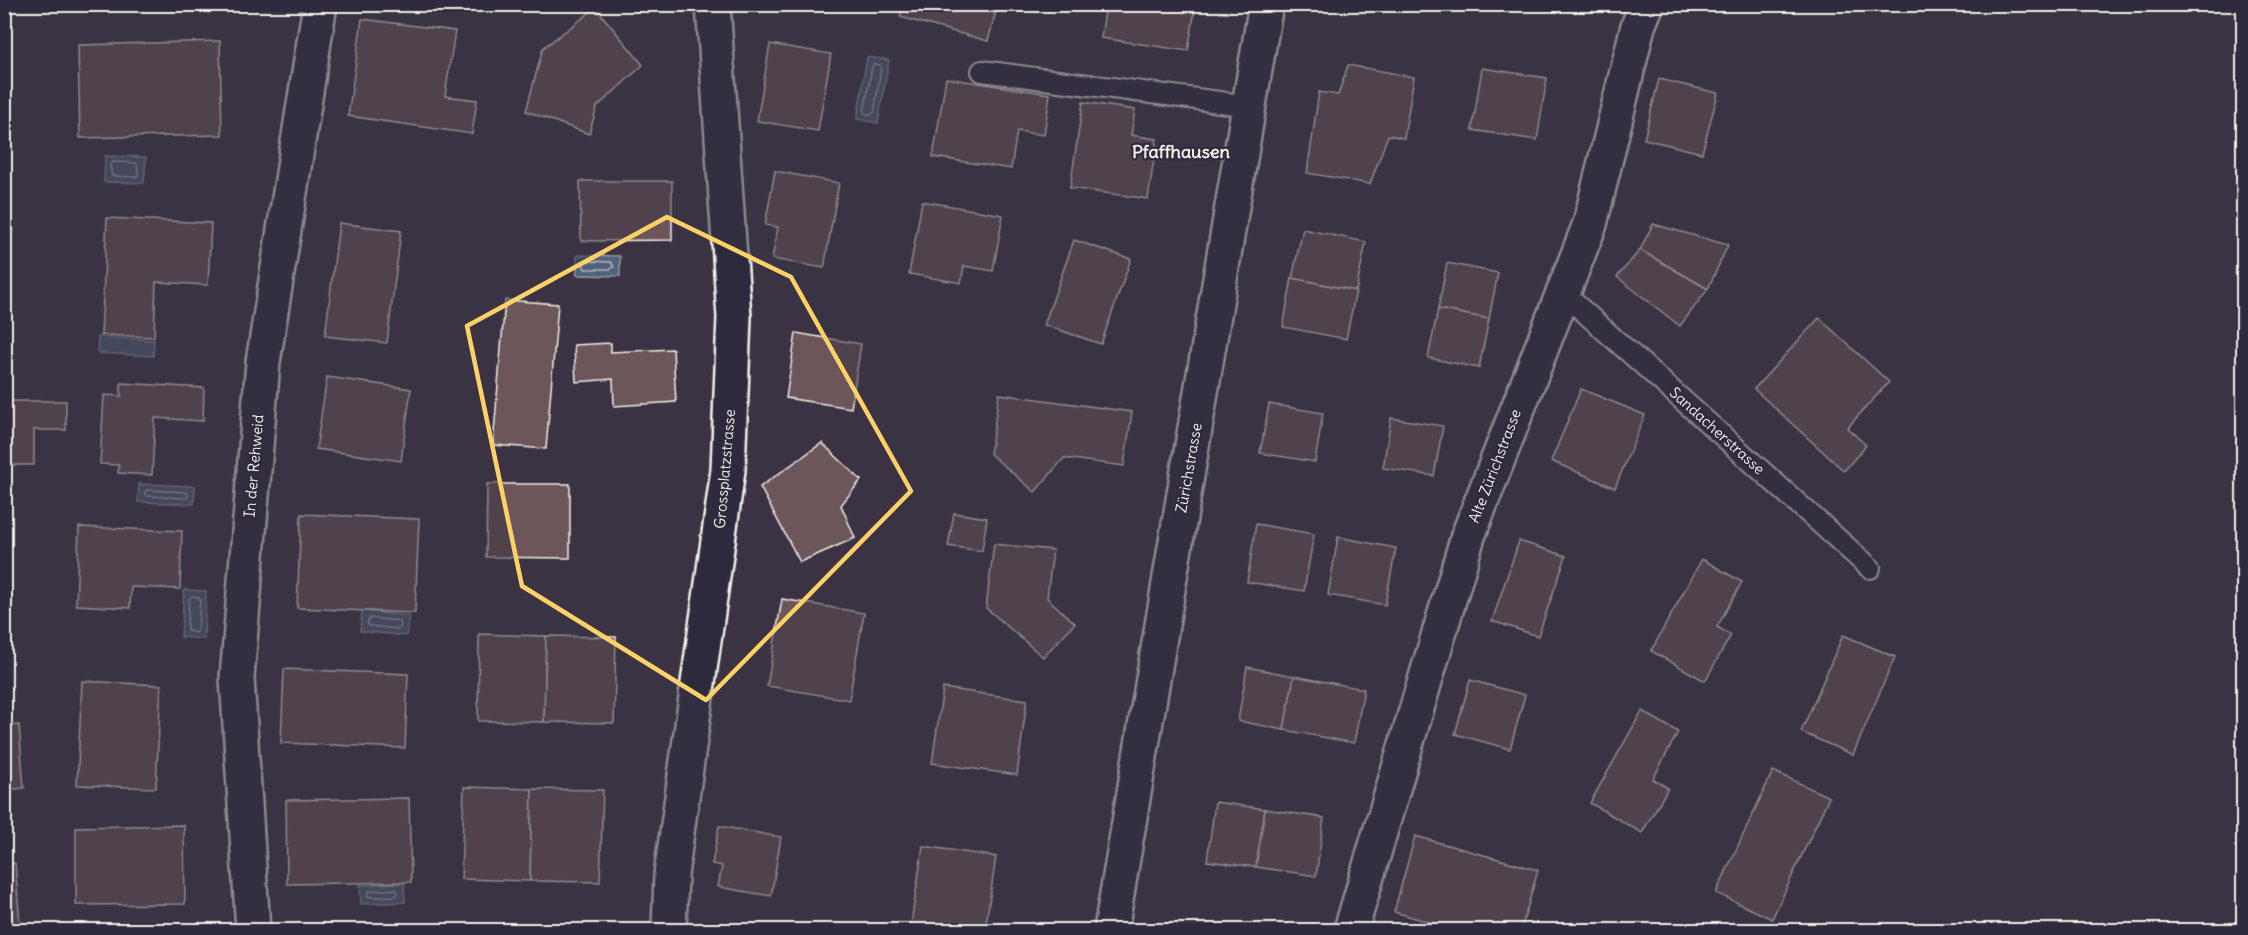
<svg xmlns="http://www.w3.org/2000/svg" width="2248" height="935" viewBox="0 0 2248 935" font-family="Delius,sans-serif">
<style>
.water{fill:#51627b;stroke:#929ba7;stroke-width:1.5}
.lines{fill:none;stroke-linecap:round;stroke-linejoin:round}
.shore{stroke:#b3b8bc;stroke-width:1.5}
.building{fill:#6c565a;stroke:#f4f1e8;stroke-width:1.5}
.service-casing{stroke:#f4f1e8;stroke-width:24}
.minor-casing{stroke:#f4f1e8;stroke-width:38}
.tertiary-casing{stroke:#f4f1e8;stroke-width:38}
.service{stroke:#2f2a3d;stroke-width:20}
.minor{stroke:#2f2a3d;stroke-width:33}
.tertiary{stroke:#2f2a3d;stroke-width:33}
.marked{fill:none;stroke:#ffd166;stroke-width:4.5;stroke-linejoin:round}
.labels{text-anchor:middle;stroke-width:4.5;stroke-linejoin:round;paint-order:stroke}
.street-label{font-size:15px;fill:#f4f1e8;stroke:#2f2a3d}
.quarter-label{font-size:18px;font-weight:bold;fill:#f4f1e8;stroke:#2f2a3d}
</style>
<rect width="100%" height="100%" fill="#3b3343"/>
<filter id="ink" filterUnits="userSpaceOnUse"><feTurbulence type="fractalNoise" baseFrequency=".0167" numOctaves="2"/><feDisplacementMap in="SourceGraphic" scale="12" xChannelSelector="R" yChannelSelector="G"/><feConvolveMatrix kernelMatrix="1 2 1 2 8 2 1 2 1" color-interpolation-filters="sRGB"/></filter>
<g filter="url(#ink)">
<!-- water -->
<g class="water">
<polygon points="867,57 889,60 878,123 857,119"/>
<polygon points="105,156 146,157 144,183 104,182"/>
<polygon points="577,255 620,256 620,276 577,275"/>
<polygon points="98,337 154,340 153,356 97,353"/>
<polygon points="139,484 195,486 194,504 138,502"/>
<polygon points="184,590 206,591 204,639 181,637"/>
<polygon points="362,611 409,616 406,636 360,631"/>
<polygon points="404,883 405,902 361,904 360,885"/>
</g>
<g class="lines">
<!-- shore -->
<g class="shore">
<polygon points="874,64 880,65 881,68 874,113 871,115 866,114 864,112 872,67"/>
<polygon points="113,162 137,163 138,175 136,177 112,176 110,165"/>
<polygon points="586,261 611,262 614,267 611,269 585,269 583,264"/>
<polygon points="147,490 186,492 189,495 186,498 147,496 144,493"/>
<polygon points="192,596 198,597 200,599 198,630 196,632 189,632 187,629 189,599"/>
<polygon points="370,618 400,621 401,627 398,629 369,626 367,623"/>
<polygon points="396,889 398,893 396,896 369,897 367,895 369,891"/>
</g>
</g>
<!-- building -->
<g class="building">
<polygon points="903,4 998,4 988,41 900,17"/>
<polygon points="1106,4 1196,4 1188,51 1101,38"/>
<polygon points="596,8 643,65 597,107 589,134 526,111 543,48"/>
<polygon points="362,19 455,31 445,96 477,100 472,134 348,116"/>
<polygon points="220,41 222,135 80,138 78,45"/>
<polygon points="770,44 831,54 818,131 757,121"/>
<polygon points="1348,65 1414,77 1404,138 1388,135 1370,184 1307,173 1319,92 1338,95"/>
<polygon points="1482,68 1547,78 1537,140 1472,130"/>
<polygon points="946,78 1050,94 1044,135 1017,131 1011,169 933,157"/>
<polygon points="1659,79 1718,93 1702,153 1644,139"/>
<polygon points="1083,102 1135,110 1131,135 1157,139 1148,199 1070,188"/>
<polygon points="775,171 839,183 824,268 772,259 778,227 765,225"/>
<polygon points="580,181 672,181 672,240 581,241"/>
<polygon points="922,201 1003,215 993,271 964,266 961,283 909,274"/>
<polygon points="107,218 211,223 208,285 156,282 154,337 101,335"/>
<polygon points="339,223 401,231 387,343 325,336"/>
<polygon points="1653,224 1728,245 1708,289 1640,250"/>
<polygon points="1303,229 1366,242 1356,291 1292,278"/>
<polygon points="1074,240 1131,259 1101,344 1044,325"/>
<polygon points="1640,250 1708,289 1680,326 1617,277"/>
<polygon points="1447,263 1498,273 1489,319 1438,309"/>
<polygon points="1292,278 1356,291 1346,339 1283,327"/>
<polygon points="505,300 558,304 546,449 493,445"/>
<polygon points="1438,309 1489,319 1479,368 1428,358"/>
<polygon points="1819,318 1889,382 1847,428 1866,445 1844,471 1754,389"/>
<polygon points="796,333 861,344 851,408 786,398"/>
<polygon points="611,343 611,352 673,349 676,402 614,406 613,379 576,382 574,345"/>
<polygon points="327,377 411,389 401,461 316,449"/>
<polygon points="121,383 204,388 203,421 155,418 152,475 118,473 119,465 100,464 104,395 121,396"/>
<polygon points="1581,389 1645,415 1615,488 1551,461"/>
<polygon points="999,394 1132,412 1124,466 1064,458 1035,492 990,454"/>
<polygon points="4,401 66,401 66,430 34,430 34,465 4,465"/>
<polygon points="1269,404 1323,413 1315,462 1260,453"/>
<polygon points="1391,418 1443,426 1434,476 1383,468"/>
<polygon points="822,443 861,480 841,505 855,538 800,562 760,487"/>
<polygon points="487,484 570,484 570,558 486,557"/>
<polygon points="954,513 987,518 982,551 948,546"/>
<polygon points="301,514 419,519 415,613 297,608"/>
<polygon points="1256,524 1314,534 1304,591 1247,582"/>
<polygon points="79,527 182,531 180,589 131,587 130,608 76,605"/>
<polygon points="1338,537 1396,548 1385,605 1328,595"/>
<polygon points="1519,541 1566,556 1538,636 1492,621"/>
<polygon points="994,544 1053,550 1047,598 1075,623 1043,657 986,608"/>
<polygon points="1702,559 1742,582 1717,627 1731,635 1705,681 1651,651"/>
<polygon points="782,599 864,613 849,700 767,686"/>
<polygon points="479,634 546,636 544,722 478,721"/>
<polygon points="1843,635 1895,657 1853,755 1801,732"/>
<polygon points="546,636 616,637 614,723 544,722"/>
<polygon points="1247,667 1294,676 1284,730 1238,721"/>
<polygon points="284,669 408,674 405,748 281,743"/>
<polygon points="1294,676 1364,689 1354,743 1284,730"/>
<polygon points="1470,680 1525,695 1510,749 1455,734"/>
<polygon points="82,681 161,685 156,788 77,785"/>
<polygon points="943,688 1027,700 1017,775 932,763"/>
<polygon points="1642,711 1678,732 1653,779 1668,788 1642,833 1590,803"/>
<polygon points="19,725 24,788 4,790 4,726"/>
<polygon points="1773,771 1829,797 1772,919 1716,893"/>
<polygon points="464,787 532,789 530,881 461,879"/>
<polygon points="532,789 603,790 600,882 530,881"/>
<polygon points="409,798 411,882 287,884 286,800"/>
<polygon points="1215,802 1265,809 1256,867 1207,861"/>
<polygon points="1265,809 1324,818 1316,876 1256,867"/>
<polygon points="184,825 185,904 76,905 76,827"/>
<polygon points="719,826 781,837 771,896 718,887 722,866 712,864"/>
<polygon points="1415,836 1538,870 1521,930 1458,930 1394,912"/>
<polygon points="923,846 996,857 985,930 910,930"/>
<polygon points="15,863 20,924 4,925 4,864"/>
</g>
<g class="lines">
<!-- service casing -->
<g class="service-casing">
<g id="service">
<polyline points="982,71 1250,106"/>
<polyline points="1563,293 1870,568"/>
</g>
</g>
<!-- minor casing -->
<g class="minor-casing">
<g id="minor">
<polyline points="253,930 237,678 263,362 320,4"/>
<polyline points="669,930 671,875 728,470 734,317 713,4"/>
<polyline points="1351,930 1468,536 1590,224 1638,26 1647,4"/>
</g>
</g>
<!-- tertiary casing -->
<g class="tertiary-casing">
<polyline id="tertiary" points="1111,930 1266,4"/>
</g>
<!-- service -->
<use href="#service" class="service"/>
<!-- minor -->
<use href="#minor" class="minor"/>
<!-- tertiary -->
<use href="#tertiary" class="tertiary"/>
</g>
</g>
<!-- marked area -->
<path d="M0 0H2248V935H0ZM667,217L791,277L911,491L706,700L522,586L467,326Z" fill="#3b3343" fill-opacity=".55" fill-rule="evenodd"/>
<path class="marked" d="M667,217L791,277L911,491L706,700L522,586L467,326Z"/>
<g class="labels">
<!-- street labels -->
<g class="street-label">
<text transform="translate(1717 431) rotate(42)" y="5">Sandacherstrasse</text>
<text transform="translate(254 466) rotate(-85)" y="5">In der Rehweid</text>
<text transform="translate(1495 466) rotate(-69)" y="5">Alte Zürichstrasse</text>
<text transform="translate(1189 468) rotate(-80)" y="5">Zürichstrasse</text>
<text transform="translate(725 469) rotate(-85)" y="5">Grossplatzstrasse</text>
</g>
<!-- quarter labels -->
<g class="quarter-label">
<text x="1181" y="158">Pfaffhausen</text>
</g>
</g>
<!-- margin -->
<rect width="2248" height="935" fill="none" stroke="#2f2a3d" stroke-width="24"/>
<rect x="12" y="12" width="2224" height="911" fill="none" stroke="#f4f1e8" stroke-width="2" filter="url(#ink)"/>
</svg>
